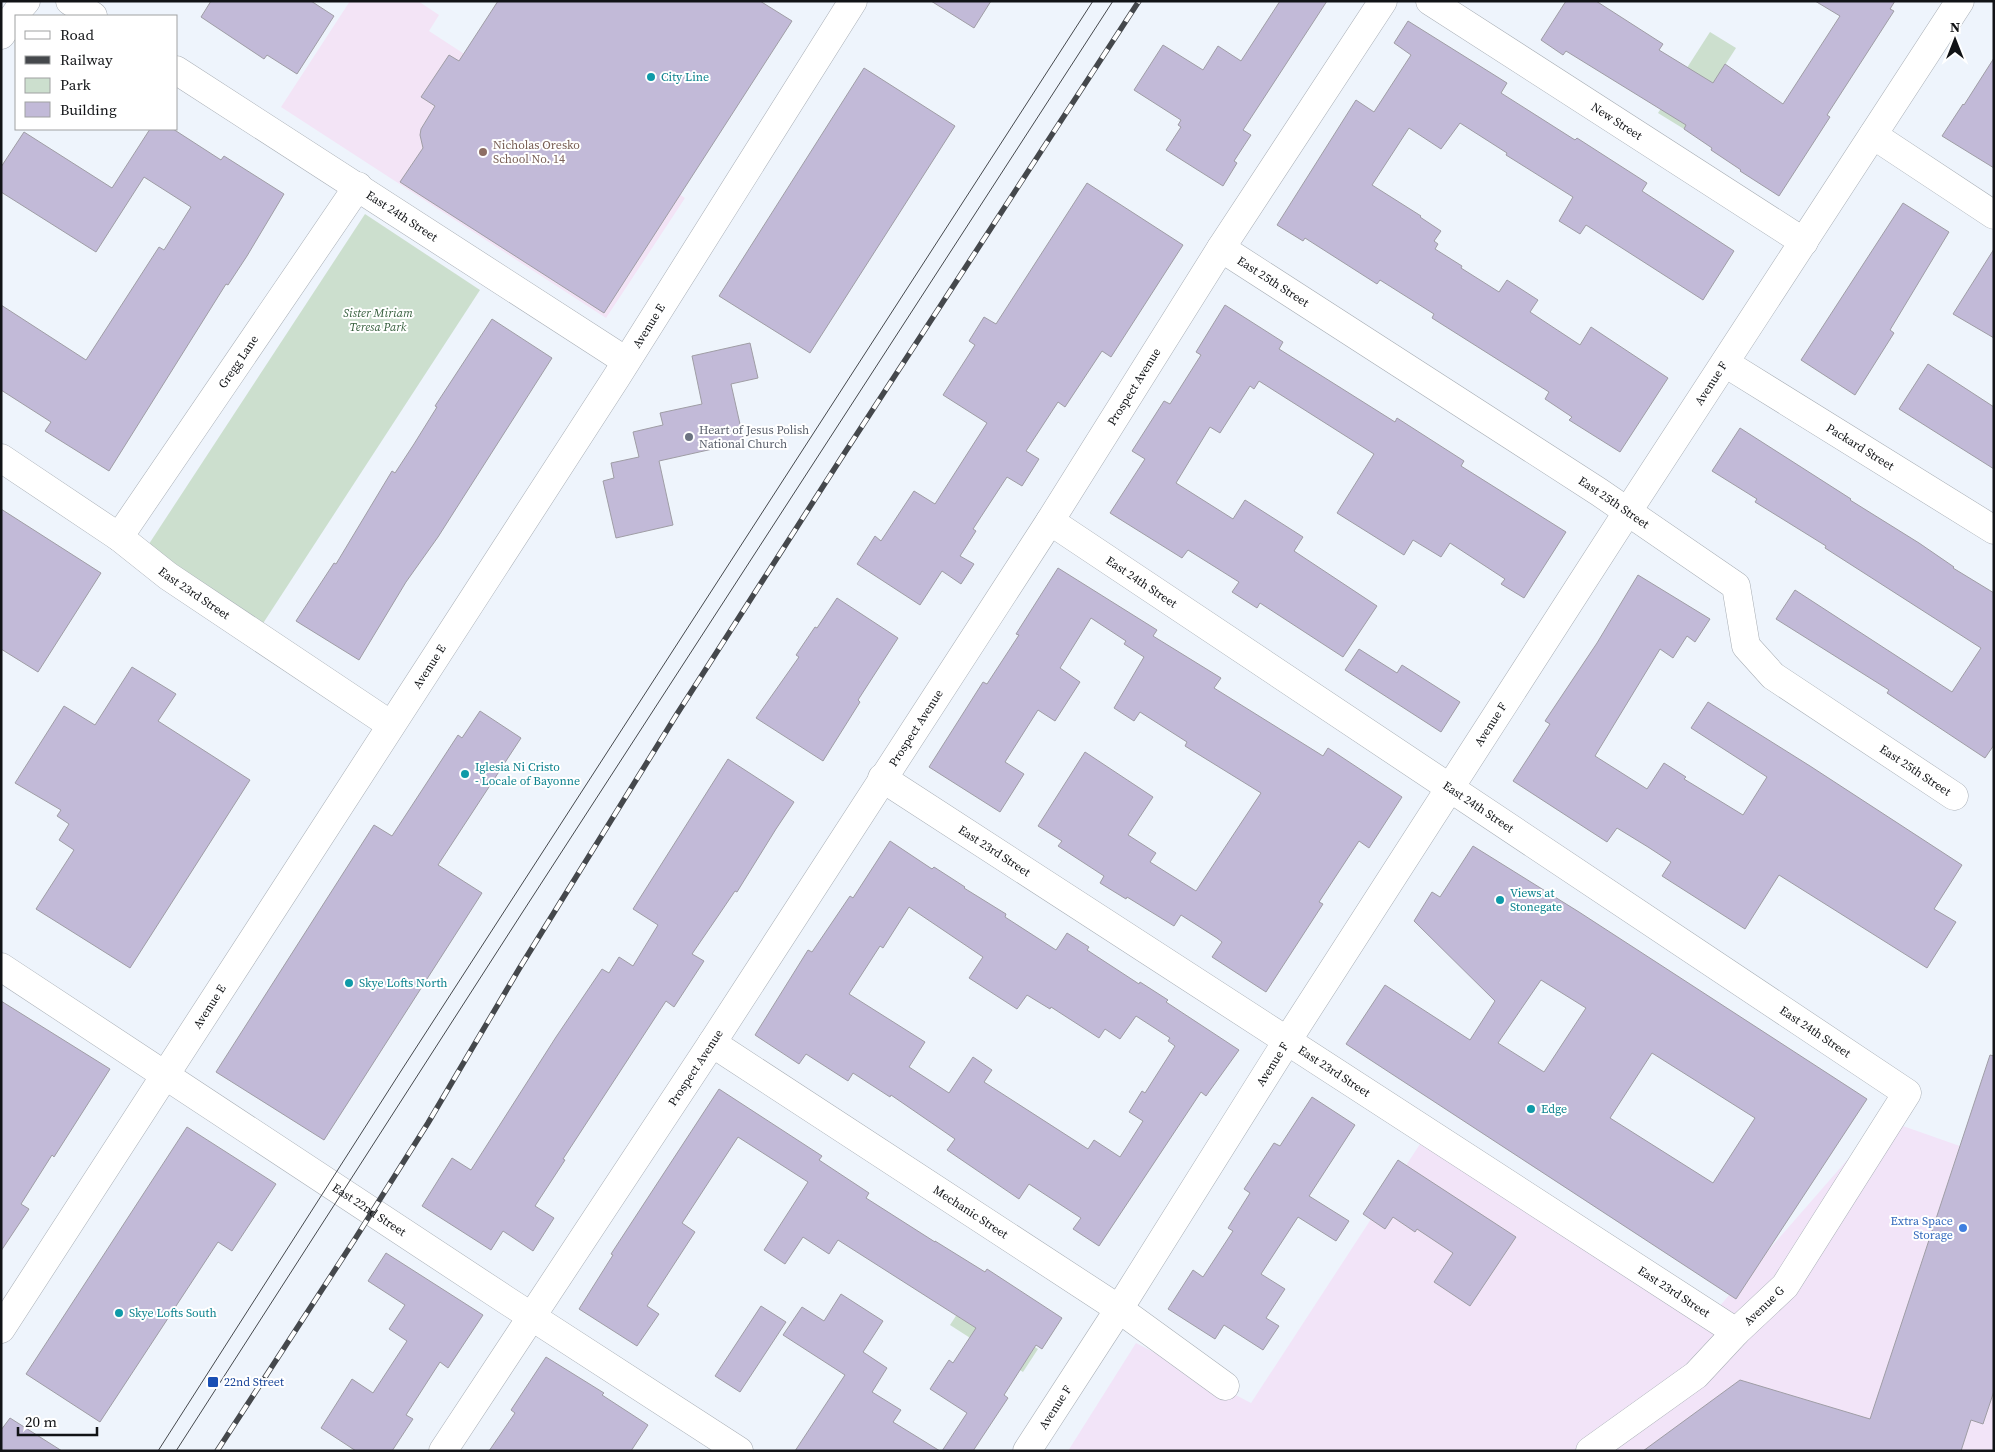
<svg xmlns="http://www.w3.org/2000/svg" width="1995" height="1452" viewBox="0 0 1995 1452" font-family="'Source Serif 4',serif">
<style>
.industrial{fill:#f2e4f8}
.education{fill:#f3e4f6}
.green{fill:#ccdfce}
.building{fill:#c2bad8;stroke:#9f9da5;fill-rule:evenodd}
.lines{fill:none;stroke-linecap:round;stroke-linejoin:round}
.minor-casing{stroke:#a9afb6;stroke-width:29}
.tertiary-casing{stroke:#a9afb6;stroke-width:29}
.secondary-casing{stroke:#a9afb6;stroke-width:29}
.minor{stroke:#fff;stroke-width:28}
.tertiary{stroke:#fff;stroke-width:28}
.secondary{stroke:#fff;stroke-width:28}
.tram{stroke:#45484c;stroke-width:1}
.rail-casing{stroke:#45484c;stroke-width:5.5}
.rail{stroke:#fff;stroke-width:4;stroke-dasharray:11;stroke-linecap:butt}
.culture-dot{fill:#0f9aa8;stroke:#fff;stroke-width:2}
.education-dot{fill:#8d6e63;stroke:#fff;stroke-width:2}
.worship-dot{fill:#6b7280;stroke:#fff;stroke-width:2}
.shop-dot{fill:#3f7fe0;stroke:#fff;stroke-width:2}
.transit-dot{fill:#1a4fb4;stroke:#fff;stroke-width:2}
.labels{text-anchor:middle;stroke-width:4;stroke-linejoin:round;paint-order:stroke}
.culture-label{font-size:12px;fill:#0d838f;stroke:#fff;text-anchor:start}
.street-label{font-size:12px;fill:#111316;stroke:#fff}
.education-label{font-size:12px;fill:#785e54;stroke:#fff;text-anchor:start}
.park-label{font-size:12px;font-style:italic;fill:#355e3c;stroke:#fff}
.worship-label{font-size:12px;fill:#5b616d;stroke:#fff;text-anchor:start}
.shop-label{font-size:12px;fill:#366cbe;stroke:#fff;text-anchor:end}
.transit-label{font-size:12px;fill:#164399;stroke:#fff;text-anchor:start}
</style>
<rect width="100%" height="100%" fill="#eef4fc"/>
<!-- industrial -->
<polygon class="industrial" points="1883,1119 1994,1158 1994,1451 1068,1451 1136,1343 1251,1403 1420,1144 1704,1324"/>
<!-- education -->
<polygon class="education" points="350,1 418,1 439,15 429,31 685,198 606,318 281,107"/>
<!-- green -->
<g class="green">
<polygon points="1710,32 1736,48 1684,129 1658,113"/>
<polygon points="365,214 480,290 260,628 145,550"/>
<polygon points="965,1302 1038,1349 1023,1372 950,1325"/>
</g>
<!-- building -->
<g class="building">
<polygon points="211,1 311,1 334,16 297,74 267,55 264,59 201,17"/>
<polygon points="498,1 760,1 792,21 604,313 400,182 423,148 420,135 421,129 435,106 421,97 449,55 459,61"/>
<polygon points="931,1 991,1 974,28"/>
<polygon points="1280,1 1327,1 1243,130 1251,135 1234,161 1237,163 1223,186 1166,150 1181,127 1178,125 1181,120 1134,90 1163,45 1203,70 1218,46 1241,61"/>
<polygon points="1566,1 1596,1 1663,44 1659,50 1713,83 1725,64 1783,104 1840,16 1815,1 1895,1 1890,9 1894,11 1827,115 1830,117 1779,196 1740,171 1741,170 1711,150 1712,148 1684,129 1686,125 1566,51 1563,55 1541,40"/>
<polygon points="1408,21 1507,83 1501,93 1575,140 1577,138 1647,183 1642,191 1734,251 1703,300 1586,225 1580,234 1559,221 1573,197 1506,155 1507,153 1460,123 1441,149 1409,128 1372,185 1421,216 1420,217 1441,231 1434,241 1438,244 1435,249 1462,266 1461,268 1499,292 1507,280 1538,300 1530,312 1580,345 1591,327 1668,378 1620,452 1569,420 1572,417 1545,399 1549,392 1432,318 1434,314 1380,280 1377,284 1305,238 1303,241 1277,225 1356,100 1374,112 1411,55 1394,43"/>
<polygon points="1994,58 1994,168 1942,136 1963,104 1964,105"/>
<polygon points="864,68 955,126 810,353 719,296"/>
<polygon points="150,129 173,129 221,160 224,156 284,194 247,256 228,285 226,284 109,471 45,431 51,422 1,390 1,305 86,360 159,247 164,250 191,207 144,177 96,252 1,192 1,167 24,132 112,188"/>
<polygon points="1087,183 1183,245 1111,357 1102,351 1065,407 1058,402 1026,451 1039,459 1022,486 1007,477 973,529 976,531 960,556 974,564 961,584 942,571 920,605 857,564 875,536 881,541 914,491 935,504 987,423 943,395 975,345 969,341 984,317 996,324"/>
<polygon points="1903,203 1949,232 1890,330 1894,333 1855,395 1801,360"/>
<polygon points="1994,249 1994,338 1953,314"/>
<polygon points="1225,305 1283,342 1279,349 1395,422 1397,418 1464,461 1461,466 1566,532 1524,598 1501,584 1505,579 1450,543 1441,557 1413,540 1404,555 1337,513 1374,454 1259,381 1254,389 1250,386 1220,433 1210,427 1176,483 1233,519 1245,500 1303,537 1294,551 1377,606 1343,657 1260,603 1257,608 1232,592 1239,582 1188,550 1182,558 1110,513 1145,459 1132,451 1164,401 1170,404 1201,355 1196,352"/>
<polygon points="492,319 552,358 438,537 406,582 359,660 296,621 334,563 336,564 392,471 395,473 414,444 437,407 435,406"/>
<polygon points="750,343 758,378 731,384 744,442 659,461 673,525 616,538 603,481 614,478 611,463 639,457 633,432 663,425 660,413 702,404 692,356"/>
<polygon points="1928,364 1994,407 1994,469 1899,409"/>
<polygon points="1740,428 1851,499 1850,500 1919,543 1954,567 1953,568 1994,593 1994,745 1985,758 1887,693 1889,690 1776,619 1795,590 1952,692 1981,648 1825,548 1826,546 1755,502 1757,499 1712,471"/>
<polygon points="1,509 101,573 38,672 1,649"/>
<polygon points="1058,568 1157,630 1153,636 1221,678 1214,688 1323,756 1328,748 1402,797 1369,848 1359,841 1319,902 1323,904 1266,992 1212,957 1222,942 1217,938 1181,915 1174,926 1127,897 1126,899 1100,883 1104,876 1058,846 1062,841 1038,826 1085,752 1153,797 1128,835 1156,853 1150,862 1196,891 1261,793 1185,746 1187,742 1140,712 1134,721 1114,708 1144,657 1124,644 1126,641 1091,618 1060,668 1080,682 1055,721 1038,710 1005,762 1024,774 1000,812 929,767 983,682 987,684 1019,635 1016,634"/>
<polygon points="1638,575 1710,619 1695,642 1687,636 1673,658 1660,649 1595,756 1647,789 1664,763 1686,777 1684,779 1743,815 1767,777 1691,728 1708,702 1810,766 1962,865 1934,909 1956,922 1927,968 1779,875 1745,929 1662,876 1671,862 1648,847 1617,828 1607,842 1513,781 1550,724 1545,721 1597,643"/>
<polygon points="837,598 898,638 858,700 860,702 823,761 756,718 799,657 796,655 815,627 817,628"/>
<polygon points="1359,649 1397,673 1402,665 1460,702 1441,732 1345,670"/>
<polygon points="132,667 176,694 158,721 250,780 130,968 36,909 74,850 59,840 69,824 57,816 61,810 15,783 64,706 95,725"/>
<polygon points="480,711 521,738 438,865 482,893 324,1140 216,1072 374,825 392,836 458,735 462,738"/>
<polygon points="728,759 794,802 776,829 737,892 735,891 716,919 692,954 704,961 674,1007 666,1001 563,1159 565,1160 535,1206 554,1218 533,1251 503,1231 491,1250 422,1206 452,1158 471,1170 556,1037 602,969 609,973 619,957 633,966 658,925 633,909"/>
<path d="M890,841L932,869L934,867L965,887L964,888L1006,914L1005,917L1056,950L1067,933L1089,947L1087,950L1139,984L1140,982L1168,1000L1166,1002L1239,1050L1206,1096L1201,1092L1099,1246L1073,1229L1081,1218L1029,1184L1019,1199L947,1150L955,1139L891,1095L890,1097L853,1073L848,1081L806,1054L799,1064L755,1035L808,950L812,952L850,896L853,898ZM909,907L983,957L969,978L1017,1009L1027,995L1050,1009L1051,1007L1099,1038L1105,1029L1120,1039L1136,1016L1170,1038L1168,1041L1175,1046L1145,1093L1142,1091L1129,1112L1143,1121L1120,1157L1094,1140L1088,1149L984,1082L992,1070L973,1057L949,1093L909,1067L925,1042L849,994L880,946L883,948Z"/>
<path d="M1473,846L1579,912L1867,1099L1736,1299L1346,1044L1385,985L1470,1040L1495,1001L1414,921L1432,892L1440,897ZM1541,980L1586,1008L1544,1072L1498,1043ZM1652,1053L1755,1118L1713,1183L1610,1118Z"/>
<polygon points="1,1001 110,1069 54,1157 52,1155 21,1204 29,1209 1,1251"/>
<polygon points="1990,1055 1994,1056 1994,1391 1983,1424 1971,1420 1961,1451 1643,1451 1740,1380 1870,1419"/>
<polygon points="719,1089 822,1156 819,1160 869,1193 866,1198 935,1242 935,1241 985,1272 987,1269 1062,1318 1042,1349 1036,1345 1004,1395 1008,1398 973,1451 942,1451 967,1413 930,1389 949,1360 953,1363 976,1328 838,1240 829,1254 803,1237 785,1264 764,1250 808,1182 738,1137 682,1223 695,1232 647,1306 659,1314 637,1346 579,1309 613,1255 611,1254"/>
<polygon points="1312,1097 1355,1125 1309,1196 1349,1221 1336,1241 1298,1217 1261,1274 1285,1289 1266,1318 1279,1326 1263,1350 1224,1325 1215,1339 1168,1309 1193,1270 1203,1277 1233,1231 1228,1228 1250,1193 1244,1189 1274,1143 1280,1146"/>
<polygon points="187,1127 276,1184 232,1251 218,1242 100,1422 26,1374"/>
<polygon points="1398,1160 1516,1237 1470,1306 1434,1282 1453,1253 1417,1229 1415,1232 1393,1217 1385,1229 1363,1214"/>
<polygon points="386,1253 483,1315 448,1368 440,1362 406,1415 413,1419 392,1451 356,1451 321,1428 352,1379 373,1393 407,1341 389,1329 405,1305 368,1281"/>
<polygon points="841,1294 883,1321 863,1352 887,1368 872,1392 901,1410 893,1422 940,1451 795,1451 845,1375 783,1335 802,1307 824,1321"/>
<polygon points="761,1306 786,1322 740,1392 715,1376"/>
<polygon points="546,1357 604,1393 602,1395 648,1425 631,1451 489,1451 515,1413 511,1410"/>
<polygon points="10,1418 62,1451 1,1451 1,1430"/>
</g>
<g class="lines">
<!-- minor casing -->
<g class="minor-casing">
<g id="minor">
<polyline points="70,1 93,16"/>
<path id="s1" d="M1430,1L1804,242"/>
<polyline points="1,35 19,9 26,1"/>
<path id="s2" d="M176,70L626,361"/>
<polyline points="1873,135 1994,215"/>
<path id="s3" d="M1221,248L1599,492L1736,586L1746,646L1773,676L1954,796"/>
<path id="s4" d="M1725,363L1994,530"/>
<path id="s5" d="M1,458L119,537L168,576L391,725"/>
<path id="s6" d="M1050,521L1907,1093L1785,1286L1736,1332L1696,1375L1590,1451"/>
<path id="s7" d="M119,537L358,186"/>
<path id="s8" d="M882,778L1736,1332"/>
<path id="s9" d="M712,1043L1119,1309L1225,1386"/>
<path id="s10" d="M443,1451L712,1043L1050,521L1221,248L1383,1"/>
<path id="s11" d="M1027,1451L1119,1309L1287,1041L1628,511L1960,1"/>
</g>
</g>
<!-- tertiary casing -->
<g class="tertiary-casing">
<g id="tertiary">
<path id="s12" d="M1,967L506,1300L739,1451"/>
</g>
</g>
<!-- secondary casing -->
<g class="secondary-casing">
<g id="secondary">
<path id="s13" d="M1,1329L616,378L853,1"/>
</g>
</g>
<!-- minor -->
<use href="#minor" class="minor"/>
<!-- tertiary -->
<use href="#tertiary" class="tertiary"/>
<!-- secondary -->
<use href="#secondary" class="secondary"/>
<!-- tram -->
<g class="tram">
<polyline points="158,1451 401,1071 1093,1"/>
<polyline points="176,1451 522,913 1113,1"/>
</g>
<!-- rail casing -->
<g class="rail-casing">
<polyline id="rail" points="217,1451 355,1239 428,1123 519,969 677,714 840,460 1139,1"/>
</g>
<!-- rail -->
<use href="#rail" class="rail"/>
</g>
<!-- markers -->
<g class="culture-dot">
<circle cx="651" cy="77" r="5"/>
<circle cx="465" cy="774" r="5"/>
<circle cx="1500" cy="900" r="5"/>
<circle cx="349" cy="983" r="5"/>
<circle cx="1531" cy="1109" r="5"/>
<circle cx="119" cy="1313" r="5"/>
</g>
<circle class="education-dot" cx="483" cy="152" r="5"/>
<circle class="worship-dot" cx="689" cy="437" r="5"/>
<circle class="shop-dot" cx="1963" cy="1228" r="5"/>
<rect class="transit-dot" x="207" y="1376" width="12" height="12" rx="2.5"/>
<g class="labels">
<!-- culture labels -->
<g class="culture-label">
<text x="661" y="81">City Line</text>
<text x="475" y="771">Iglesia Ni Cristo<tspan x="475" dy="14">- Locale of Bayonne</tspan></text>
<text x="1510" y="897">Views at<tspan x="1510" dy="14">Stonegate</tspan></text>
<text x="359" y="987">Skye Lofts North</text>
<text x="1541" y="1113">Edge</text>
<text x="129" y="1317">Skye Lofts South</text>
</g>
<!-- street labels -->
<g class="street-label">
<text dy="4" stroke="none"><textPath href="#s1" startOffset="222">New Street</textPath></text>
<text dy="4" stroke="none"><textPath href="#s2" startOffset="269">East 24th Street</textPath></text>
<text dy="4" stroke="none"><textPath href="#s3" startOffset="62">East 25th Street</textPath></text>
<text dy="4" stroke="none"><textPath href="#s13" startOffset="1194">Avenue E</textPath></text>
<text dy="4" stroke="none"><textPath href="#s7" startOffset="212">Gregg Lane</textPath></text>
<text dy="4" stroke="none"><textPath href="#s11" startOffset="1268">Avenue F</textPath></text>
<text dy="4" stroke="none"><textPath href="#s10" startOffset="1269">Prospect Avenue</textPath></text>
<text dy="4" stroke="none"><textPath href="#s4" startOffset="159">Packard Street</textPath></text>
<text dy="4" stroke="none"><textPath href="#s3" startOffset="468">East 25th Street</textPath></text>
<text dy="4" stroke="none"><textPath href="#s6" startOffset="110">East 24th Street</textPath></text>
<text dy="4" stroke="none"><textPath href="#s5" startOffset="236">East 23rd Street</textPath></text>
<text dy="4" stroke="none"><textPath href="#s13" startOffset="789">Avenue E</textPath></text>
<text dy="4" stroke="none"><textPath href="#s11" startOffset="862">Avenue F</textPath></text>
<text dy="4" stroke="none"><textPath href="#s10" startOffset="864">Prospect Avenue</textPath></text>
<text dy="4" stroke="none"><textPath href="#s3" startOffset="888">East 25th Street</textPath></text>
<text dy="4" stroke="none"><textPath href="#s6" startOffset="515">East 24th Street</textPath></text>
<text dy="4" stroke="none"><textPath href="#s8" startOffset="134">East 23rd Street</textPath></text>
<text dy="4" stroke="none"><textPath href="#s13" startOffset="384">Avenue E</textPath></text>
<text dy="4" stroke="none"><textPath href="#s6" startOffset="920">East 24th Street</textPath></text>
<text dy="4" stroke="none"><textPath href="#s11" startOffset="458">Avenue F</textPath></text>
<text dy="4" stroke="none"><textPath href="#s10" startOffset="459">Prospect Avenue</textPath></text>
<text dy="4" stroke="none"><textPath href="#s8" startOffset="539">East 23rd Street</textPath></text>
<text dy="4" stroke="none"><textPath href="#s12" startOffset="441">East 22nd Street</textPath></text>
<text dy="4" stroke="none"><textPath href="#s9" startOffset="309">Mechanic Street</textPath></text>
<text dy="4" stroke="none"><textPath href="#s8" startOffset="944">East 23rd Street</textPath></text>
<text transform="translate(1764 1306) rotate(-44)" y="4">Avenue G</text>
<text dy="4" stroke="none"><textPath href="#s11" startOffset="52">Avenue F</textPath></text>
</g>
<!-- education labels -->
<g class="education-label">
<text x="493" y="149">Nicholas Oresko<tspan x="493" dy="14">School No. 14</tspan></text>
</g>
<!-- park labels -->
<g class="park-label">
<text x="378" y="317">Sister Miriam<tspan x="378" dy="14">Teresa Park</tspan></text>
</g>
<!-- worship labels -->
<g class="worship-label">
<text x="699" y="434">Heart of Jesus Polish<tspan x="699" dy="14">National Church</tspan></text>
</g>
<!-- shop labels -->
<g class="shop-label">
<text x="1953" y="1225">Extra Space<tspan x="1953" dy="14">Storage</tspan></text>
</g>
<!-- transit labels -->
<g class="transit-label">
<text x="224" y="1386">22nd Street</text>
</g>
</g>
<!-- border -->
<rect width="1995" height="1452" fill="none" stroke="#111316" stroke-width="5"/>
<!-- legend -->
<rect x="15" y="15" width="162" height="115" fill="#ffffff" stroke="#a0a1a2"/>
<rect x="25" y="31" width="25" height="8" fill="#ffffff" stroke="#a0a1a2"/>
<text x="60" y="40" font-size="15" fill="#111316">Road</text>
<rect x="25" y="56" width="25" height="8" fill="#45484c" stroke="#a0a1a2"/>
<text x="60" y="65" font-size="15" fill="#111316">Railway</text>
<rect x="25" y="78" width="25" height="15" fill="#ccdfce" stroke="#a0a1a2"/>
<text x="60" y="90" font-size="15" fill="#111316">Park</text>
<rect x="25" y="102" width="25" height="15" fill="#c2bad8" stroke="#a0a1a2"/>
<text x="60" y="115" font-size="15" fill="#111316">Building</text>
<!-- north arrow -->
<g transform="translate(1955 40)" stroke="#ffffff" stroke-width="4" paint-order="stroke">
<path d="M0-4L9 19L0 12L-9 19Z" fill="#111316"/>
<text y="-8" font-size="14" font-weight="bold" text-anchor="middle" fill="#111316">N</text>
</g>
<!-- scale -->
<path d="M18 1427v8h79v-8" fill="none" stroke="#111316" stroke-width="2.5"/>
<text x="25" y="1427" font-size="15" fill="#111316" stroke="#ffffff" stroke-width="4" paint-order="stroke">20 m</text>
</svg>
